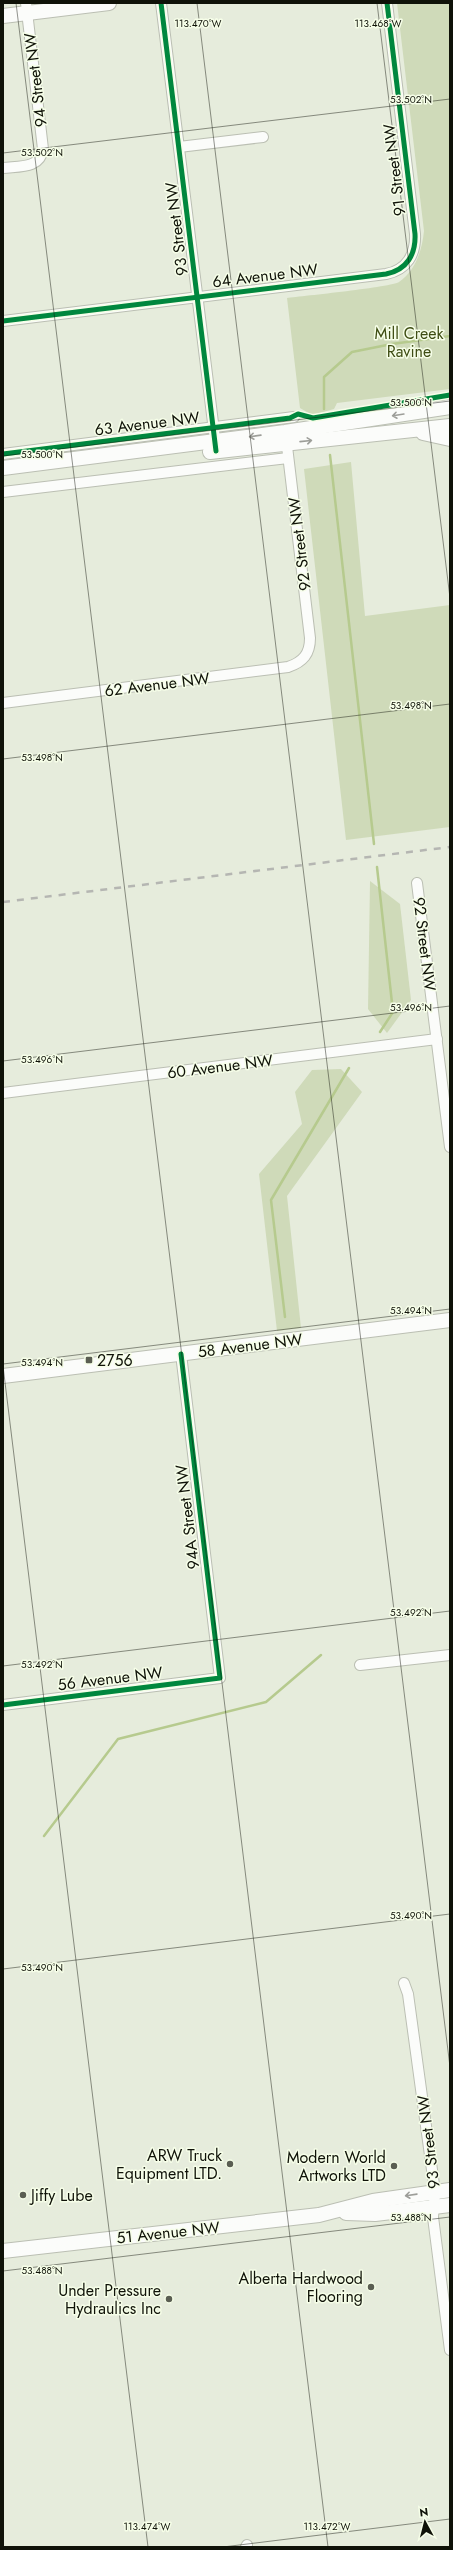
<svg xmlns="http://www.w3.org/2000/svg" width="453" height="2550" viewBox="0 0 453 2550" font-family="Jost,sans-serif">
<style>
.green{fill:#cfdab9}
.lines{fill:none;stroke-linecap:round;stroke-linejoin:round}
.stream{stroke:#b6ca8e;stroke-width:2.5}
.street-casing{stroke:#bbbfb3;stroke-width:12}
.secondary-casing{stroke:#bbbfb3;stroke-width:16}
.street{stroke:#fbfcfa;stroke-width:10}
.secondary{stroke:#fbfcfa;stroke-width:14}
.rail{stroke:#b5b6b2;stroke-width:2.5;stroke-dasharray:7 7;stroke-linecap:butt}
.cycleway-casing{stroke:#f6fee8;stroke-width:8}
.cycleway{stroke:#00873e;stroke-width:5}
.oneway{stroke:#9d9e99}
.ticks{fill:none;stroke:#0f1208;stroke-width:1;stroke-opacity:0.45}
.poi-dot{fill:#5a5e52;stroke:#f6fee8;stroke-width:1.5}
.labels{text-anchor:middle;stroke-width:3;stroke-linejoin:round;paint-order:stroke}
.street-label{font-size:16px;fill:#0f1208;stroke:#f6fee8}
.park-label{font-size:16px;fill:#3e4d13;stroke:#f6fee8}
.poi-label{font-size:16px;fill:#0f1208;stroke:#f6fee8;text-anchor:end}
.ticks-label{font-size:10px;text-anchor:middle;fill:#0f1208;stroke:#f6fee8;stroke-width:3;stroke-linejoin:round;paint-order:stroke}
</style>
<rect width="100%" height="100%" fill="#e6ecdc"/>
<!-- green -->
<g class="green">
<path d="M397,3H450V389L337,403L334,409L312,415L300,408L287,298C303,296 392,287 399,282C416,270 422,250 424,231Z"/>
<polygon points="351,462 365,616 450,605 450,827 346,840 304,469"/>
<polygon points="370,881 400,904 411,1000 387,1033 368,1009"/>
<polygon points="341,1069 362,1092 287,1196 301,1328 277,1331 259,1174 302,1124 295,1092 312,1070"/>
</g>
<g class="lines">
<!-- stream -->
<g class="stream">
<polyline points="324,409 324,377 352,352 392,344 450,336"/>
<polyline points="330,455 374,844"/>
<polyline points="377,867 393,1012 380,1032"/>
<polyline points="285,1317 271,1200 349,1068"/>
<polyline points="44,1836 118,1739 266,1702 321,1655"/>
</g>
<!-- street casing -->
<g class="street-casing">
<g id="street">
<polyline points="161,3 216,447"/>
<polyline points="179,147 263,137"/>
<path d="M3,168C19,166 40,169 43,149L26,3"/>
<path d="M3,321L386,274C407,270 416,254 415,234L387,3"/>
<polyline points="3,454 294,417"/>
<polyline points="3,492 288,458"/>
<path d="M3,703L288,667C303,662 310,654 310,638L286,438"/>
<polyline points="417,883 450,1147"/>
<polyline points="3,1093 437,1039"/>
<polyline points="360,1665 450,1655"/>
<polyline points="3,1705 220,1678 181,1354"/>
<polyline points="404,1983 408,1994 435,2192 433,2217 450,2350"/>
<polyline points="246,2547 247,2545"/>
</g>
</g>
<!-- secondary casing -->
<g class="secondary-casing">
<g id="secondary">
<polyline points="3,16 109,3"/>
<polyline points="423,433 450,439"/>
<polyline points="210,452 450,426"/>
<polyline points="3,468 285,432 450,407"/>
<polyline points="3,1376 450,1320"/>
<polyline points="346,2213 375,2214 450,2205"/>
<polyline points="3,2251 319,2215 373,2201 450,2190"/>
</g>
</g>
<!-- street -->
<use href="#street" class="street"/>
<!-- secondary -->
<use href="#secondary" class="secondary"/>
<!-- rail -->
<polyline class="rail" points="3,902 450,847"/>
<!-- cycleway casing -->
<g class="cycleway-casing">
<g id="cycleway">
<polyline points="161,3 216,451"/>
<path d="M3,321L386,274C407,270 416,254 415,234L387,3"/>
<polyline points="3,454 290,418 298,414 313,418 450,395"/>
<polyline points="3,1705 220,1678 181,1354"/>
</g>
</g>
<!-- cycleway -->
<use href="#cycleway" class="cycleway"/>
</g>
<!-- one-way arrows -->
<defs><path id="oneway-shaft" d="M-6 0H5M1.5-3L5.5 0L1.5 3" fill="none" stroke-width="1.6" stroke-linecap="round" stroke-linejoin="round"/></defs>
<g class="oneway">
<use href="#oneway-shaft" transform="translate(398 415) rotate(171)"/>
<use href="#oneway-shaft" transform="translate(255 436) rotate(172)"/>
<use href="#oneway-shaft" transform="translate(306 441) rotate(-6)"/>
<use href="#oneway-shaft" transform="translate(411 2195) rotate(172)"/>
</g>
<!-- ticks -->
<path class="ticks" d="M16,3L328,2547M197,3L450,2067M377,3L450,598M3,153L450,99M3,456L450,401M3,759L450,704M3,1061L450,1006M3,1364L450,1309M3,1366L148,2547M3,1666L450,1611M3,1969L450,1914M3,2271L450,2217M223,2547L450,2519"/>
<!-- markers -->
<g class="poi-dot">
<rect x="85" y="1356" width="8" height="8" rx="2"/>
<circle cx="230" cy="2164" r="4"/>
<circle cx="394" cy="2166" r="4"/>
<circle cx="23" cy="2195" r="4"/>
<circle cx="371" cy="2287" r="4"/>
<circle cx="169" cy="2299" r="4"/>
</g>
<g class="labels">
<!-- street labels -->
<g class="street-label">
<text transform="translate(35 80) rotate(-97)" y="6">94 Street NW</text>
<text transform="translate(394 170) rotate(-97)" y="6">91 Street NW</text>
<text transform="translate(176 229) rotate(-97)" y="6">93 Street NW</text>
<text transform="translate(265 275) rotate(-7)" y="6">64 Avenue NW</text>
<text transform="translate(147 423) rotate(-7)" y="6">63 Avenue NW</text>
<text transform="translate(299 544) rotate(-97)" y="6">92 Street NW</text>
<text transform="translate(157 684) rotate(-7)" y="6">62 Avenue NW</text>
<text transform="translate(425 944) rotate(83)" y="6">92 Street NW</text>
<text transform="translate(220 1066) rotate(-7)" y="6">60 Avenue NW</text>
<text transform="translate(250 1345) rotate(-7)" y="6">58 Avenue NW</text>
<text transform="translate(187 1517) rotate(-97)" y="6">94A Street NW</text>
<text transform="translate(110 1678) rotate(-7)" y="6">56 Avenue NW</text>
<text transform="translate(428 2142) rotate(-97)" y="6">93 Street NW</text>
<text transform="translate(168 2232) rotate(-6)" y="6">51 Avenue NW</text>
</g>
<!-- park labels -->
<g class="park-label">
<text x="409" y="339">Mill Creek<tspan x="409" dy="18">Ravine</tspan></text>
</g>
<!-- poi labels -->
<g class="poi-label">
<text x="97" y="1366" text-anchor="start">2756</text>
<text x="222" y="2161">ARW Truck<tspan x="222" dy="18">Equipment LTD.</tspan></text>
<text x="386" y="2163">Modern World<tspan x="386" dy="18">Artworks LTD</tspan></text>
<text x="31" y="2201" text-anchor="start">Jiffy Lube</text>
<text x="363" y="2284">Alberta Hardwood<tspan x="363" dy="18">Flooring</tspan></text>
<text x="161" y="2296">Under Pressure<tspan x="161" dy="18">Hydraulics Inc</tspan></text>
</g>
</g>
<g class="ticks-label">
<text x="198" y="27">113.470°W</text>
<text x="378" y="27">113.468°W</text>
<text x="411" y="103">53.502°N</text>
<text x="42" y="156">53.502°N</text>
<text x="411" y="406">53.500°N</text>
<text x="42" y="458">53.500°N</text>
<text x="411" y="709">53.498°N</text>
<text x="42" y="761">53.498°N</text>
<text x="411" y="1011">53.496°N</text>
<text x="42" y="1063">53.496°N</text>
<text x="411" y="1314">53.494°N</text>
<text x="42" y="1366">53.494°N</text>
<text x="411" y="1616">53.492°N</text>
<text x="42" y="1668">53.492°N</text>
<text x="411" y="1919">53.490°N</text>
<text x="42" y="1971">53.490°N</text>
<text x="411" y="2221">53.488°N</text>
<text x="42" y="2274">53.488°N</text>
<text x="147" y="2530">113.474°W</text>
<text x="327" y="2530">113.472°W</text>
</g>
<!-- border -->
<rect width="453" height="2550" fill="none" stroke="#0f1208" stroke-width="8"/>
<!-- north arrow -->
<g transform="translate(425 2522) rotate(353)" stroke="#f6fee8" stroke-width="3" paint-order="stroke">
<path d="M0-3L7 15L0 10L-7 15Z" fill="#0f1208"/>
<text y="-6" font-size="11" font-weight="bold" text-anchor="middle" fill="#0f1208">N</text>
</g>
</svg>
